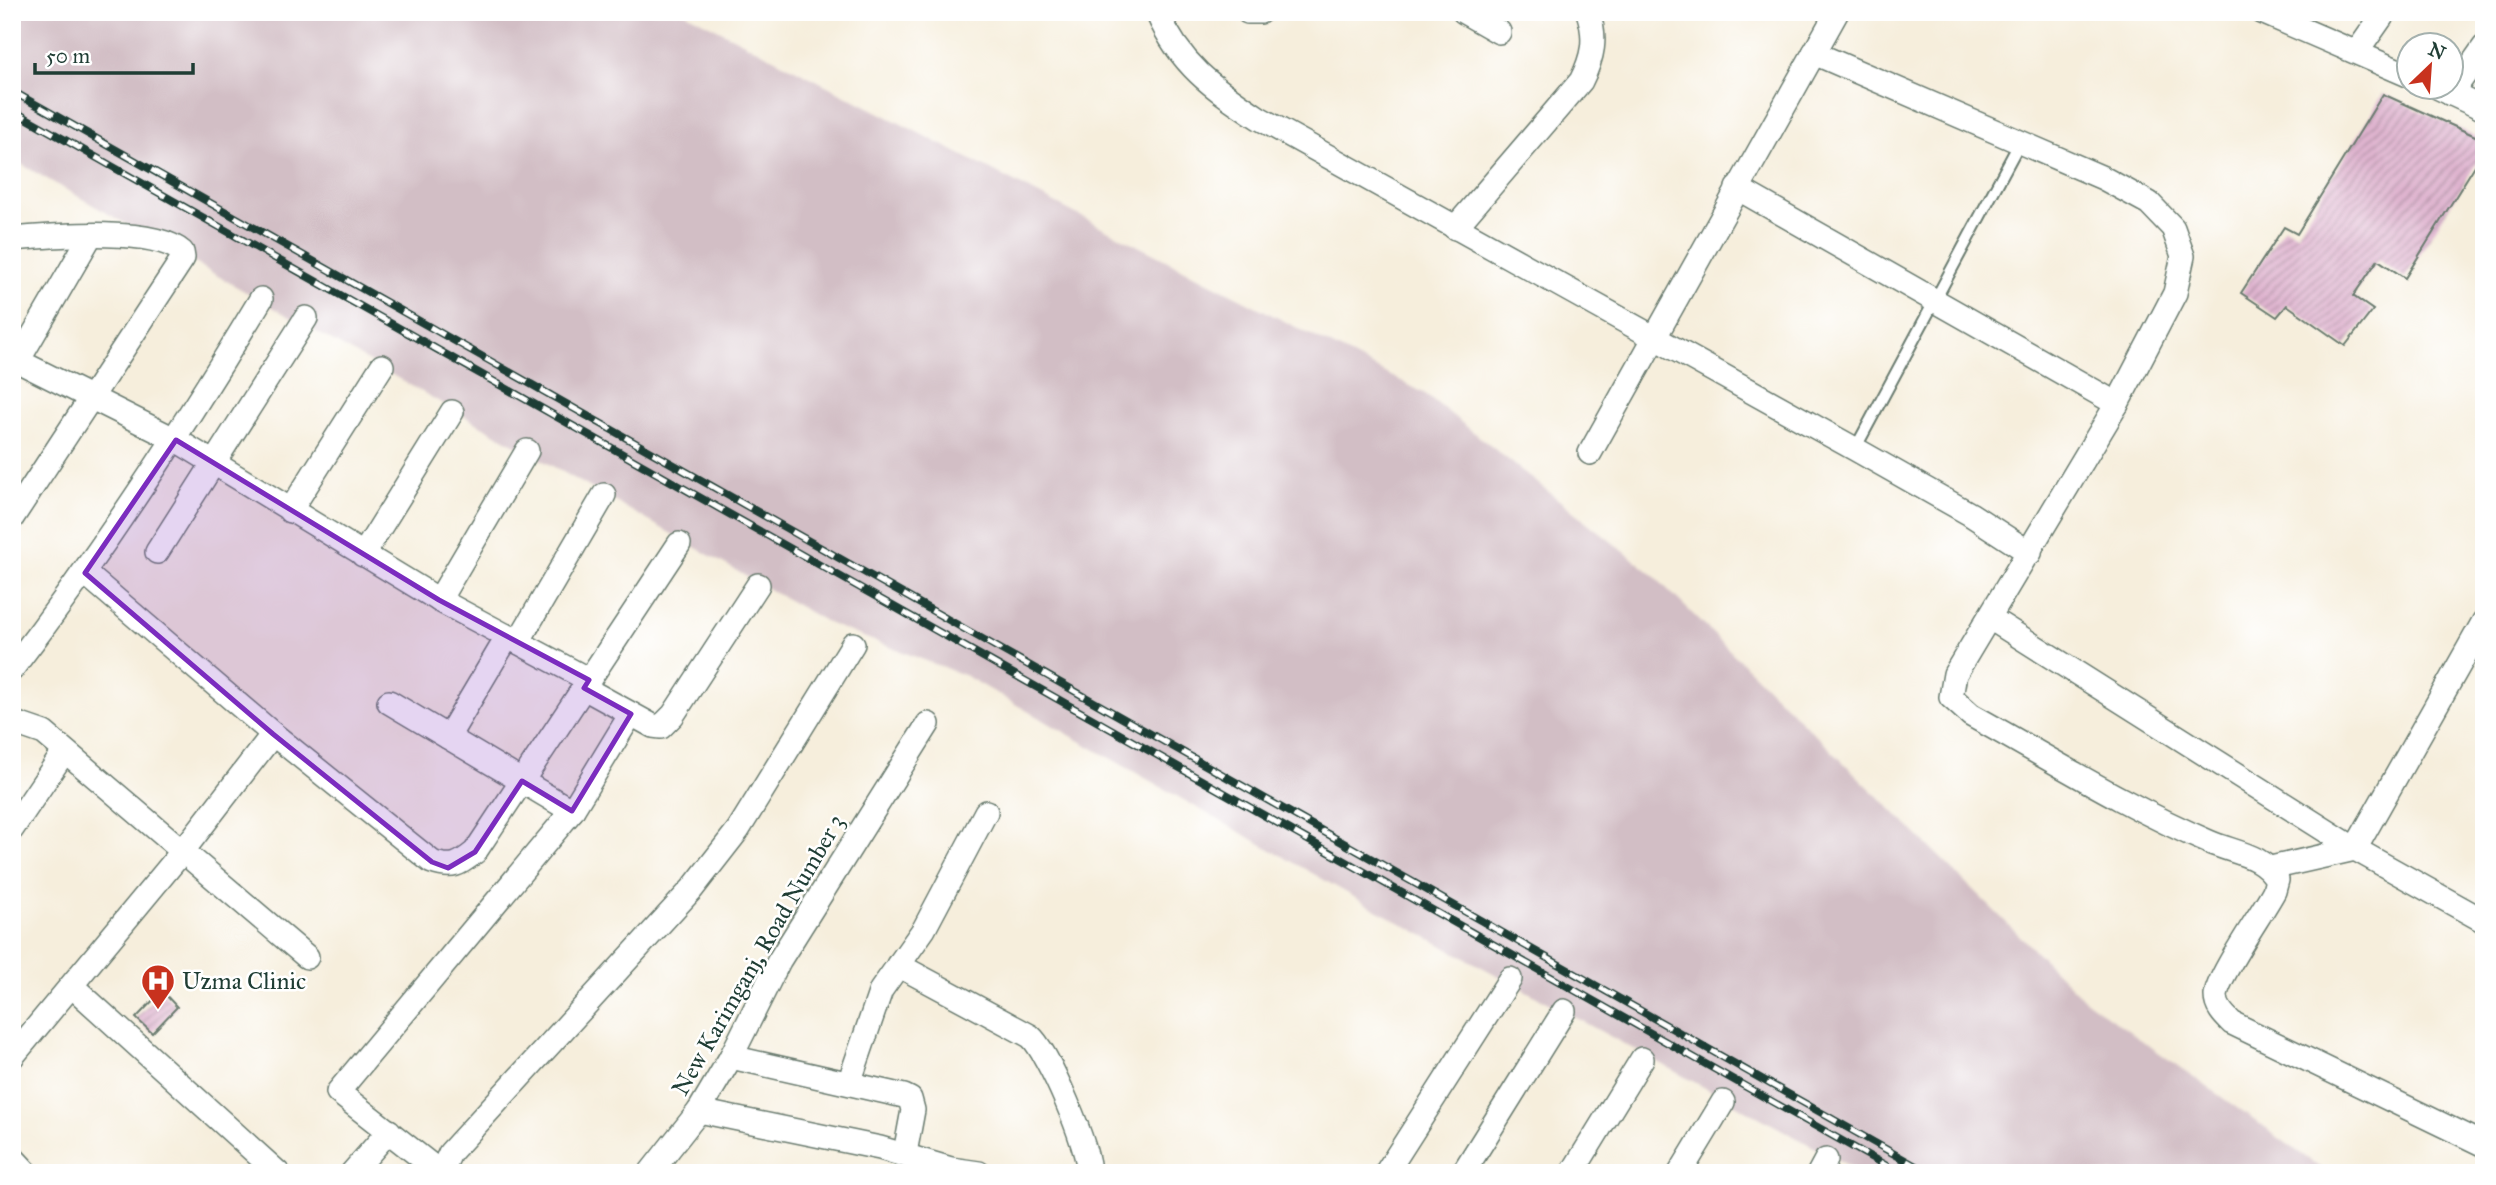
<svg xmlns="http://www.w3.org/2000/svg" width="2496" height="1185" viewBox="0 0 2496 1185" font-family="'IM FELL Great Primer',serif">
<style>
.railway{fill:#d2bec5}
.building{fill:url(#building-hatch)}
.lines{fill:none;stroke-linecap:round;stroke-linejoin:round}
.service-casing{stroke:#6a7b6f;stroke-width:14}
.minor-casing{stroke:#6a7b6f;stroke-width:26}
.service{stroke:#fff;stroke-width:10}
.minor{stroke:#fff;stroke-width:23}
.rail-casing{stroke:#1f3d34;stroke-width:8}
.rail{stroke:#fff;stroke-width:5;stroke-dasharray:16;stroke-linecap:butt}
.marked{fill:#7b2cbf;fill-opacity:0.2;stroke:#7b2cbf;stroke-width:5;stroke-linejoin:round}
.labels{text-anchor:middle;stroke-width:5;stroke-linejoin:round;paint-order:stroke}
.street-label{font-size:24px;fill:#1f3d34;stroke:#fff}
.poi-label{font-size:24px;fill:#1f3d34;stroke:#fff;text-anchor:start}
</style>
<defs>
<pattern id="building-hatch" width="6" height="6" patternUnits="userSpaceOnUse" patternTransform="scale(1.75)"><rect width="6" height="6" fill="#dfb4cf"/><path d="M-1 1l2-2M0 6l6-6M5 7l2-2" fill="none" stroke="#b494a9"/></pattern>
</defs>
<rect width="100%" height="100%" fill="#fff"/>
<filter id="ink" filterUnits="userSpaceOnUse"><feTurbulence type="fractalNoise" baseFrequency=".0143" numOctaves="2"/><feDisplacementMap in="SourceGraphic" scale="14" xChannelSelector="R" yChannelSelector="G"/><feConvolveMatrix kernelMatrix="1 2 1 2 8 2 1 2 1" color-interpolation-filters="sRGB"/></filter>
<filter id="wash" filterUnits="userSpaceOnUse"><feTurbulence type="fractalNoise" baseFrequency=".00686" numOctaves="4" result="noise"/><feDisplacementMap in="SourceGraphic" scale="28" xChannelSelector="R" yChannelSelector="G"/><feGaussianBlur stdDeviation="1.57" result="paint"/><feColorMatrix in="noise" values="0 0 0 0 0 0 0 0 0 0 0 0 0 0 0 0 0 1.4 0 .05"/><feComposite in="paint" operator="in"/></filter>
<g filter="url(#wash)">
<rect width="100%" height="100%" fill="#f6eedc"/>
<!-- railway -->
<polygon class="railway" points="12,12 684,12 1424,393 1651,573 2084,999 2328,1173 1862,1173 1375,909 966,676 832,625 12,159"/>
<g id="blocks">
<!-- building -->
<g class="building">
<polygon points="2383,94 2484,140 2484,151 2405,278 2378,260 2353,296 2373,310 2345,346 2287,305 2277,317 2241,293 2284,227 2297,234"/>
<polygon points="162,991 177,1007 152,1033 136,1018"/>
</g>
</g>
</g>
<g filter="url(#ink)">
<use href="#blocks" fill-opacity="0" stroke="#6a7b6f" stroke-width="2"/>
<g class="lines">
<!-- service casing -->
<g class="service-casing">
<polyline id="service" points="1855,449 2020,142"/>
</g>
<!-- minor casing -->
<g class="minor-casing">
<g id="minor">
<path d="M1157,12C1180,65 1212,87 1259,118L1855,449L1970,514L2030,553"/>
<polyline points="1248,12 1260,12"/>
<polyline points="1464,12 1499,32"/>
<polyline points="2262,12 2408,75"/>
<polyline points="2357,52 2385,12"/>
<path d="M1814,53L2103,178L2149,203L2173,228L2183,256L2175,293L2117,404L1955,674L1951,697L1971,715C2049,758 2127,807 2209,842C2234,853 2263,854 2277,880L2274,891C2263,912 2217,977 2216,996C2216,1008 2225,1016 2232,1023L2484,1145"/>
<polyline points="2439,88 2484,109"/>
<polyline points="2451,94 2484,47"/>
<polyline points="1737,188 2117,404"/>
<path d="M1455,228L1581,81C1593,57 1597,39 1588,12"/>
<path d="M12,239C50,236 154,226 182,252L183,258L12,518"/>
<polyline points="12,358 176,440 439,600 589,680"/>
<polyline points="18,361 91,235"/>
<polyline points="1590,453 1837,12"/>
<polyline points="290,511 382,366"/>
<polyline points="157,552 306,318"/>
<polyline points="363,555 452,412"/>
<path d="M85,573L273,734L432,862C452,869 459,865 475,852L679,544"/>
<polyline points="439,600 527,451"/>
<polyline points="1990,618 2355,849 2484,921"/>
<polyline points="518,642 604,495"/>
<path d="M12,669C105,548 183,429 261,299"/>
<polyline points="584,688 653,726 661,727 673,715 758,585"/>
<polyline points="389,702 572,811"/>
<polyline points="12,722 44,733 307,957"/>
<polyline points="448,737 508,636"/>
<polyline points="12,829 64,752"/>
<polyline points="2271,868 2355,849 2484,621"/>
<path d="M898,965L1030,1036C1048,1051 1089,1148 1089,1173"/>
<polyline points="72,986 278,1173"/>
<polyline points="12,1057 182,852 273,734"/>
<polyline points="731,1057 904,1096 910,1099 913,1110 905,1153"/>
<polyline points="849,1083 881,990 924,929 986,812"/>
<polyline points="699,1111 880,1148 951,1169 979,1173"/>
<polyline points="12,1157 27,1173"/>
<polyline points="352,1173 389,1131"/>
<polyline points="441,1173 450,1153 692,889 738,830 853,644"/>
<polyline points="441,1173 338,1092 572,811 631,714"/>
<polyline points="650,1173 699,1111 731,1057 779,961 928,724"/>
<polyline points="1386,1173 1510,979"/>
<polyline points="1463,1173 1564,1011"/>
<polyline points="1572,1173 1642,1059"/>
<polyline points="1680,1173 1723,1102"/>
<polyline points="1819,1173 1826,1160"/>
</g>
</g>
<!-- service -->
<use href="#service" class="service"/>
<!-- minor -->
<use href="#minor" class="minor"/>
<!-- rail casing -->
<g class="rail-casing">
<g id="rail">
<polyline points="12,91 1928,1173"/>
<polyline points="12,110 1899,1173"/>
</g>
</g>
<!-- rail -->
<use href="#rail" class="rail"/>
</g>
</g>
<!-- marked area -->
<path class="marked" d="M176,440L439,600L589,680L584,688L631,714L572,811L522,781L475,852L448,868L432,862L273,734L85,573Z"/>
<!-- icons -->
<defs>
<g id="hospital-pin" transform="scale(1.75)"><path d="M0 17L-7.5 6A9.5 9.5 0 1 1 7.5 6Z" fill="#c8321e" stroke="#fff"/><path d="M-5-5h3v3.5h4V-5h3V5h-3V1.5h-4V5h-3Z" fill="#fff"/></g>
</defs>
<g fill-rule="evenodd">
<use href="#hospital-pin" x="158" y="981"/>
</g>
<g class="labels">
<!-- street labels -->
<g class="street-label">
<text transform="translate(758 955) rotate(-60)" y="8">New Karimganj, Road Number 3</text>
</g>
<!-- poi labels -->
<g class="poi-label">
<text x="182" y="989">Uzma Clinic</text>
</g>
</g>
<!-- margin -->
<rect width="2496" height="1185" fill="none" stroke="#fff" stroke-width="42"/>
<!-- north arrow -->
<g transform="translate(2430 66) rotate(25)"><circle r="33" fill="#ffffff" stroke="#a5b1ae" stroke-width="2"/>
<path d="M0-5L12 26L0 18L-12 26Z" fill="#c8321e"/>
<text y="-10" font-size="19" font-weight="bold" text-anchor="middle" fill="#1f3d34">N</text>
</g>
<!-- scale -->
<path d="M35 63v10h158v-10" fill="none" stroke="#1f3d34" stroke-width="3.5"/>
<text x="46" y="63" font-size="21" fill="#1f3d34" stroke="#ffffff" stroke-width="5" paint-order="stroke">50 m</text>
</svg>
